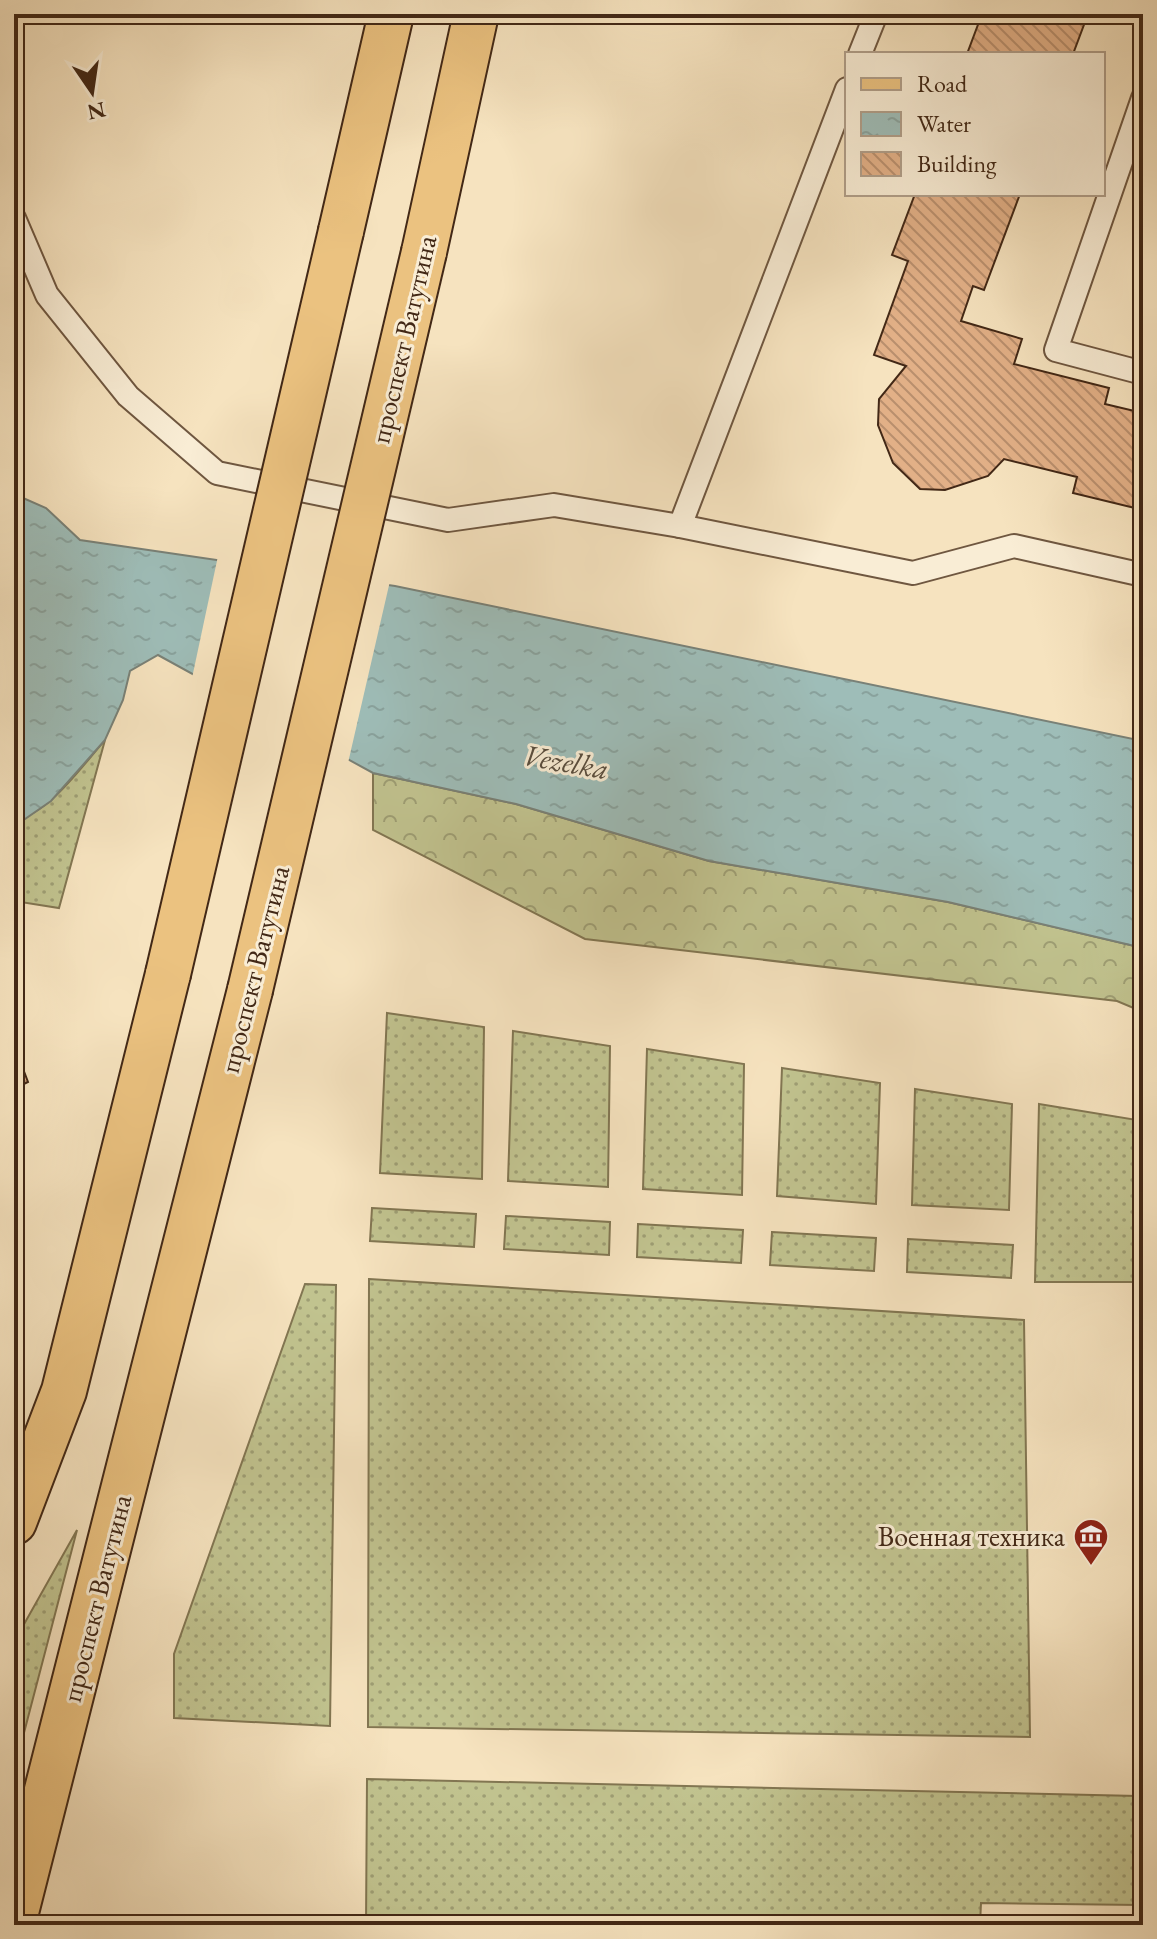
<svg xmlns="http://www.w3.org/2000/svg" width="1157" height="1939" viewBox="0 0 1157 1939" font-family="'EB Garamond',serif">
<style>
.grass{fill:url(#grass-dots);stroke:#827652;stroke-width:2}
.forest{fill:url(#forest-crowns);stroke:#827652;stroke-width:2}
.water{fill:url(#water-ripples);stroke:#798177;stroke-width:2}
.pier{fill:#f6e3bf}
.building{fill:url(#building-back-hatch);stroke:#422816;stroke-width:2}
.lines{fill:none;stroke-linecap:round;stroke-linejoin:round}
.lane-casing{stroke:#6f5740;stroke-width:26}
.primary-casing{stroke:#422816;stroke-width:48}
.lane{stroke:#f9edd5;stroke-width:22}
.primary{stroke:#ebc280;stroke-width:44}
.primary-bridge-casing{stroke:#422816;stroke-width:48;stroke-linecap:butt}
.primary-bridge{stroke:#ebc280;stroke-width:44}
.labels{text-anchor:middle;stroke-width:6;stroke-linejoin:round;paint-order:stroke}
.street-label{font-size:28px;fill:#422816;stroke:#f9edd5}
.poi-label{font-size:28px;fill:#422816;stroke:#f9edd5;text-anchor:end}
.water-label{font-size:30px;font-style:italic;fill:#594d3e;stroke:#f9edd5}
</style>
<defs>
<pattern id="grass-dots" width="8" height="8" patternUnits="userSpaceOnUse" patternTransform="scale(2)"><rect width="8" height="8" fill="#c1c38f"/><path d="M2 2h.1M6 6h.1" fill="none" stroke="#9e9e74" stroke-width="1.8" stroke-linecap="round"/></pattern>
<pattern id="forest-crowns" width="20" height="18" patternUnits="userSpaceOnUse" patternTransform="scale(2)"><rect width="20" height="18" fill="#c1c38f"/><path d="M2 6a3 3 0 1 1 6 0M12 15a3 3 0 1 1 6 0" fill="none" stroke="#9e9e74"/></pattern>
<pattern id="water-ripples" width="26" height="14" patternUnits="userSpaceOnUse" patternTransform="scale(2)"><rect width="26" height="14" fill="#9ebdb8"/><path d="M2 4q2-2 4 0t4 0M15 11q2-2 4 0t4 0" fill="none" stroke="#89a29d"/></pattern>
<pattern id="building-back-hatch" width="6" height="6" patternUnits="userSpaceOnUse" patternTransform="scale(2)"><rect width="6" height="6" fill="#e2b087"/><path d="M-1 5l2 2M0 0l6 6M5-1l2 2" fill="none" stroke="#b98f6d"/></pattern>
</defs>
<rect width="100%" height="100%" fill="#f6e3bf"/>
<filter id="stains"><feTurbulence type="fractalNoise" baseFrequency=".0025" numOctaves="4"/><feColorMatrix values="0 0 0 0 .2 0 0 0 0 .09 0 0 0 0 .02 0 0 0 .5 -.17"/></filter>
<radialGradient id="worn" r=".72"><stop offset=".6" stop-color="#630" stop-opacity="0"/><stop offset="1" stop-color="#630" stop-opacity=".3"/></radialGradient>
<!-- grass -->
<g class="grass">
<path d="M105,740L59,908L14,901V820C49,814 82,766 105,740Z"/>
<polygon points="387,1013 484,1027 482,1179 380,1173"/>
<polygon points="513,1031 610,1046 608,1187 508,1181"/>
<polygon points="647,1049 744,1064 742,1195 643,1189"/>
<polygon points="782,1068 880,1083 876,1204 777,1196"/>
<polygon points="915,1089 1012,1104 1009,1210 912,1205"/>
<polygon points="1039,1104 1137,1120 1133,1282 1035,1282"/>
<polygon points="372,1208 476,1214 474,1247 370,1241"/>
<polygon points="506,1216 610,1222 609,1255 504,1249"/>
<polygon points="638,1224 743,1230 741,1263 637,1257"/>
<polygon points="772,1232 876,1238 874,1271 770,1265"/>
<polygon points="908,1239 1013,1245 1011,1278 907,1272"/>
<polygon points="369,1279 1024,1320 1030,1737 368,1727"/>
<polygon points="305,1284 336,1285 330,1726 174,1718 174,1654"/>
<polygon points="77,1530 14,1771 14,1642"/>
<polygon points="367,1779 1137,1796 1139,1905 981,1903 980,1925 366,1925"/>
</g>
<!-- forest -->
<polygon class="forest" points="373,773 516,804 709,861 948,902 1143,948 1143,1012 1117,1001 585,939 373,830"/>
<!-- water -->
<polygon class="water" points="14,494 46,508 80,540 395,586 1143,741 1143,948 948,902 709,861 516,804 373,773 158,655 130,671 123,700 105,740 51,801 25,819 14,820"/>
<!-- pier -->
<polygon class="pier" points="218,556 390,581 348,763 192,678"/>
<!-- building -->
<g class="building">
<polygon points="982,14 1088,14 1073,54 967,54"/>
<polygon points="915,194 1020,194 984,290 973,286 961,321 1022,339 1014,364 1109,388 1105,404 1143,413 1143,510 1073,493 1077,477 1004,459 988,476 945,490 920,489 893,463 878,425 879,399 906,366 874,355 908,261 892,255"/>
<polygon points="14,1045 28,1082 14,1089"/>
</g>
<g class="lines">
<!-- lane casing -->
<g class="lane-casing">
<g id="lane">
<polyline points="860,54 876,14"/>
<polyline points="1143,98 1056,350 1143,373"/>
<polyline points="14,218 47,295 128,396 217,473 448,520 554,505 680,526 913,573 1014,546 1143,575"/>
<polyline points="680,526 847,89"/>
</g>
</g>
<!-- primary casing -->
<g class="primary-casing">
<g id="primary">
<polyline points="341,231 391,14"/>
<polyline points="424,252 476,14"/>
<polyline points="14,1522 64,1391 168,974"/>
<polyline points="14,1920 250,990"/>
</g>
</g>
<!-- lane -->
<use href="#lane" class="lane"/>
<!-- primary -->
<use href="#primary" class="primary"/>
<!-- primary-bridge casing -->
<g class="primary-bridge-casing">
<g id="primary-bridge">
<polyline points="168,974 341,231"/>
<polyline points="250,990 424,252"/>
</g>
</g>
<!-- primary-bridge -->
<use href="#primary-bridge" class="primary-bridge"/>
</g>
<!-- icons -->
<defs>
<g id="museum-pin" transform="scale(1.8)"><path d="M0 17L-7.5 6A9.5 9.5 0 1 1 7.5 6Z" fill="#8f2418" stroke="#f9edd5"/><path d="M0-6L6-3V-2H-6V-3ZM-5-1h2V3h-2ZM-1-1h2V3h-2ZM3-1h2V3H3ZM-6 4H6V6H-6Z" fill="#fff"/></g>
</defs>
<g fill-rule="evenodd">
<use href="#museum-pin" x="1091" y="1536"/>
</g>
<g class="labels">
<!-- street labels -->
<g class="street-label">
<text transform="translate(403 339) rotate(-77)" y="10">проспект Ватутина</text>
<text transform="translate(254 969) rotate(-76)" y="10">проспект Ватутина</text>
<text transform="translate(96 1598) rotate(-76)" y="10">проспект Ватутина</text>
</g>
<!-- poi labels -->
<g class="poi-label">
<text x="1065" y="1546">Военная техника</text>
</g>
<!-- water labels -->
<g class="water-label">
<text transform="translate(566 762) rotate(10)" y="10">Vezelka</text>
</g>
</g>
<!-- margin -->
<rect width="1157" height="1939" fill="none" stroke="#f6e3bf" stroke-width="48"/>
<rect x="16" y="16" width="1125" height="1907" fill="none" stroke="#422816" stroke-width="4"/>
<rect x="24" y="24" width="1109" height="1891" fill="none" stroke="#422816" stroke-width="2"/>
<!-- legend -->
<rect x="845" y="52" width="260" height="144" fill="#f9edd5" stroke="#b09e89" stroke-width="2"/>
<rect x="861" y="78" width="40" height="12" fill="#ebc280" stroke="#b09e89" stroke-width="2"/>
<text x="917" y="92" font-size="24" fill="#422816">Road</text>
<rect x="861" y="112" width="40" height="24" fill="url(#water-ripples)" stroke="#b09e89" stroke-width="2"/>
<text x="917" y="132" font-size="24" fill="#422816">Water</text>
<rect x="861" y="152" width="40" height="24" fill="url(#building-back-hatch)" stroke="#b09e89" stroke-width="2"/>
<text x="917" y="172" font-size="24" fill="#422816">Building</text>
<!-- north arrow -->
<g transform="translate(92 92) rotate(167)" stroke="#f9edd5" stroke-width="6" paint-order="stroke">
<path d="M0-6L14 30L0 20L-14 30Z" fill="#422816"/>
<text y="-12" font-size="22" font-weight="bold" text-anchor="middle" fill="#422816">N</text>
</g>
<rect width="100%" height="100%" filter="url(#stains)"/>
<rect width="100%" height="100%" fill="url(#worn)"/>
</svg>
